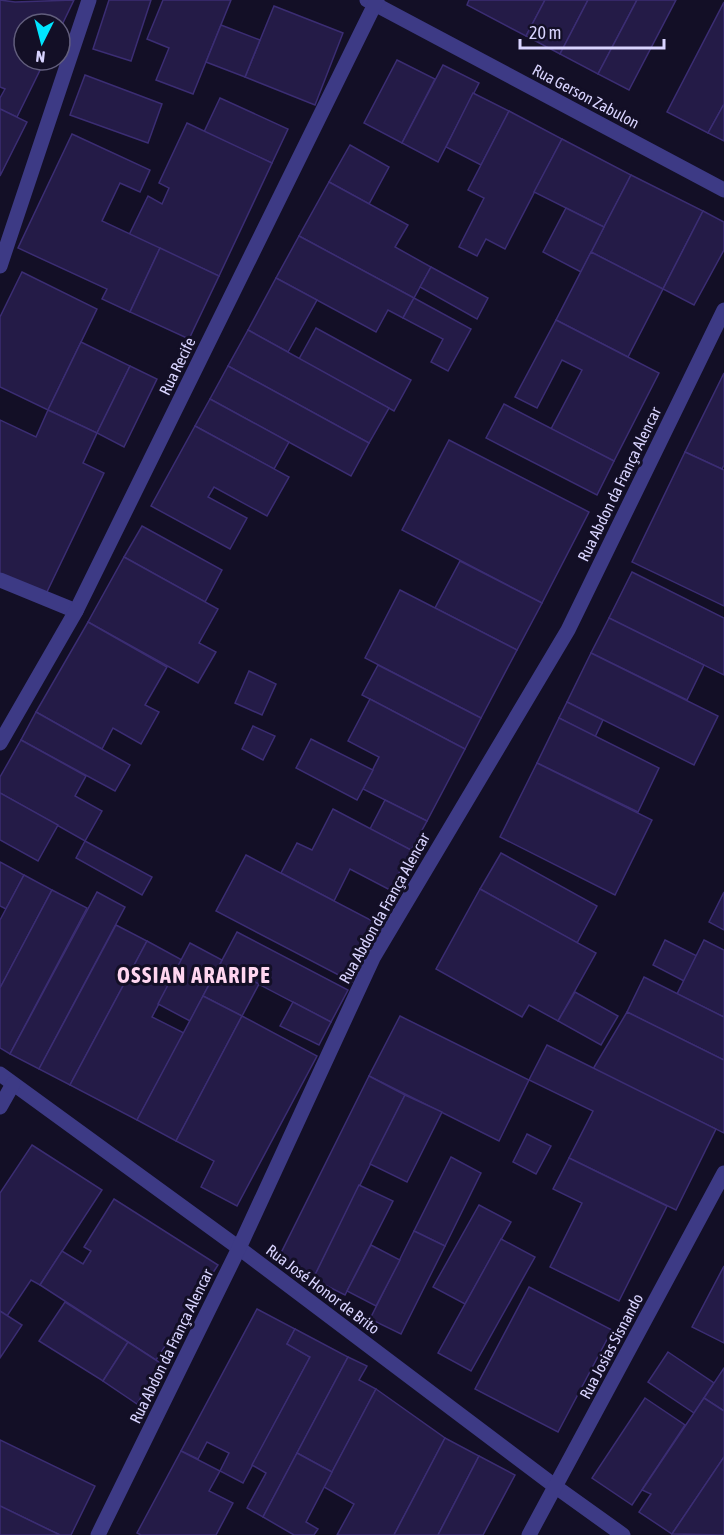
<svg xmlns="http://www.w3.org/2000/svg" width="724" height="1535" viewBox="0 0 724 1535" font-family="'Asap Condensed',sans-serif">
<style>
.building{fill:#241b47;stroke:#3b2d73;stroke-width:1.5}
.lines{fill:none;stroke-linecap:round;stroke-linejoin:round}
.minor{stroke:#3d3a85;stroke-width:15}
.labels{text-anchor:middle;stroke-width:6;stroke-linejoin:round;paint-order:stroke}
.street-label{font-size:16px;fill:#d9d4ff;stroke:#130f26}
.district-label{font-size:22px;font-weight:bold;letter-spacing:1.5px;fill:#ffd6f0;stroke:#130f26}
</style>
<rect width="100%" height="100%" fill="#130f26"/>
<!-- building -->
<g class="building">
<polygon points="0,0 15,2 74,0 60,29 60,24 24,24 24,60 45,60 17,117 0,109 0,98 5,89 0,87"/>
<polygon points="109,0 151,0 131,61 93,49"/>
<polygon points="163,0 231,0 193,94 156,80 169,48 147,39"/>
<polygon points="469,0 545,0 526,36 467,5"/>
<polygon points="545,0 588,0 560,54 526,36"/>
<polygon points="588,0 637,0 598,74 560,54"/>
<polygon points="637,0 676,0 629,90 598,74"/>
<polygon points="724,2 724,104 708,133 667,112"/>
<polygon points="274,6 343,33 315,105 245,77"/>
<polygon points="221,25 260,40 245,77 206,62"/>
<polygon points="397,60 435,79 402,143 364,123"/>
<polygon points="443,65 479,83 438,162 402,143"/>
<polygon points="85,75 162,104 148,143 70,115"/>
<polygon points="473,93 509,111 481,165 446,147"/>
<polygon points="220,98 288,129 272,163 204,132"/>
<polygon points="724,104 724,141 708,133"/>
<polygon points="0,109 27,122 0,176"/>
<polygon points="509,111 562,139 505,249 486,239 477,256 459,247 484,198 468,190"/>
<polygon points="187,123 272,163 219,276 129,235 148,196 162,204 169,188 159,183"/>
<polygon points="72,134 150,170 140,192 120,183 102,221 160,248 130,312 102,299 107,289 18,248"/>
<polygon points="562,139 631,175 604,227 534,192"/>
<polygon points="350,145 389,167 369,204 329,182"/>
<polygon points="631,175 703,211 663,289 591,252"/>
<polygon points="329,182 408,225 395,247 431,267 414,298 299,236"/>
<polygon points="566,208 604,227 581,272 543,252"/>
<polygon points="703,211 724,222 724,250 694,305 663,289"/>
<polygon points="299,236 414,298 403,318 388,310 376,332 276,278"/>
<polygon points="160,248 219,276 189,339 130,312"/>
<polygon points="591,252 663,289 628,357 556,320"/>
<polygon points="431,267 488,298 477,319 420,287"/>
<polygon points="22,272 97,309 48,410 0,387 0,317"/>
<polygon points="276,278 317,300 288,352 248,330"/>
<polygon points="414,298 471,329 448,371 431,362 443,339 403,318"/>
<polygon points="556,320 659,373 614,461 551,429 582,370 562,360 537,408 515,397"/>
<polygon points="316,328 411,380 394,411 299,359"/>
<polygon points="248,330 389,408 369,443 228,366"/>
<polygon points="81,342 130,366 97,433 48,410"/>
<polygon points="130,366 157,379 124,447 97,433"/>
<polygon points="228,366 369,443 351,476 210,399"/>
<polygon points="724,373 724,465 722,469 685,452"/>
<polygon points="210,399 289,442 274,469 195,426"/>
<polygon points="504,404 614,461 597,495 486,438"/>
<polygon points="48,410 97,433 83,463 104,473 45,596 0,574 0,420 36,437"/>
<polygon points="195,426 289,477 267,516 214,487 208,497 247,518 230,549 151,506"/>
<polygon points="449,440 589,512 542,603 402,530"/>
<polygon points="685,452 724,470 724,606 632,562"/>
<polygon points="142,526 222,570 205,602 124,557"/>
<polygon points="124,557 218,609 199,643 216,652 198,683 88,622"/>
<polygon points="460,561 542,603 517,650 435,608"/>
<polygon points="632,572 724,618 724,675 609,618"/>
<polygon points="400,590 517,650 481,718 365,658"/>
<polygon points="609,618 704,665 687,700 591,653"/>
<polygon points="88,622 167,667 145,705 159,712 141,744 113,728 102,749 36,712"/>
<polygon points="591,653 718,716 694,765 567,702"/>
<polygon points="378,665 481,718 465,749 362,695"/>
<polygon points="249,671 276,684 262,715 235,703"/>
<polygon points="370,699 465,749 427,821 363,789 379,757 348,741"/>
<polygon points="567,702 603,720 595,737 559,718"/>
<polygon points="36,712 130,765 115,791 21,740"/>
<polygon points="559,718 659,768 638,812 537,763"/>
<polygon points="253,726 275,736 263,760 242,749"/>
<polygon points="311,739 373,770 357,800 296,768"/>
<polygon points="21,740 86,776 75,796 102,811 85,841 0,793 0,777"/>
<polygon points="537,763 652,820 615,895 500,837"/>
<polygon points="0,793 58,825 38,861 0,840"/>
<polygon points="385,800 427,821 411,850 370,829"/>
<polygon points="333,809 411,850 390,890 350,869 334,901 281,873 297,843 312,850"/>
<polygon points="85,841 152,877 142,895 76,858"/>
<polygon points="501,853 597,906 577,943 480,889"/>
<polygon points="246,855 382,926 352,982 216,911"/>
<polygon points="0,862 24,875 6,909 0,906"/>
<polygon points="24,875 52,890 0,988 0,920"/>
<polygon points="480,889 596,953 558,1021 529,1005 522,1017 436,969"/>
<polygon points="52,890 87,908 10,1054 0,1048 0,988"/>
<polygon points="97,892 125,907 39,1069 10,1054"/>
<polygon points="724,892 724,930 709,922"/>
<polygon points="116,925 147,941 70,1085 39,1069"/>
<polygon points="237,932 348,990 331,1022 220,964"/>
<polygon points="665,940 697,956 684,981 653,965"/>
<polygon points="704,940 724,950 724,1017 677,994"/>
<polygon points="147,941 182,960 152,1017 184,1033 137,1120 70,1085"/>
<polygon points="190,943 222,960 190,1021 158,1004"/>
<polygon points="220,964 259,984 242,1016 203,996"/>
<polygon points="644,977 724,1017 724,1060 627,1012"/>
<polygon points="575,992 618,1016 601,1045 558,1021"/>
<polygon points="203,996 242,1016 176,1141 137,1120"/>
<polygon points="293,1002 331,1022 319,1045 280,1026"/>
<polygon points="627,1012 724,1060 724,1133 593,1069"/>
<polygon points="242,1016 317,1056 237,1206 201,1187 214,1161 176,1141"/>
<polygon points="400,1016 529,1080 499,1141 369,1076"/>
<polygon points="547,1045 716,1129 676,1210 569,1158 593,1111 529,1080"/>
<polygon points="369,1076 405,1095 313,1279 277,1261"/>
<polygon points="405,1095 442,1112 407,1182 370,1164"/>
<polygon points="527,1134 551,1146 536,1174 513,1162"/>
<polygon points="32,1145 102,1190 40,1285 31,1280 7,1316 0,1311 0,1193"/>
<polygon points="451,1157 481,1173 445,1246 414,1231"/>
<polygon points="569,1158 667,1206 619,1301 550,1267 582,1203 553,1189"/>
<polygon points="359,1185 393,1201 345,1295 313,1279"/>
<polygon points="114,1199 218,1265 156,1360 40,1285 62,1251 83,1264 91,1251 84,1247"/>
<polygon points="479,1205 511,1222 465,1304 433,1287"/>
<polygon points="414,1231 445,1246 401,1334 370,1319"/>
<polygon points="501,1239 535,1257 471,1371 438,1353"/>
<polygon points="371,1245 400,1260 376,1306 347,1291"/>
<polygon points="724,1266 724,1343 692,1327"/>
<polygon points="529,1287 612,1330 558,1432 475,1389"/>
<polygon points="65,1302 128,1342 103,1381 39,1341"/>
<polygon points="257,1309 295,1329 287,1344 310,1357 243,1483 220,1471 229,1453 207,1442 198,1459 181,1451"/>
<polygon points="0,1311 22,1325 0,1358"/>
<polygon points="295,1329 348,1357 263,1517 247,1508 266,1473 252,1465 310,1357 287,1344"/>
<polygon points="128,1342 162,1364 137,1404 103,1381"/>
<polygon points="668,1352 714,1383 694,1413 648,1382"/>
<polygon points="348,1357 367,1366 359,1380 376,1389 332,1472 297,1453"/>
<polygon points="724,1368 724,1411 704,1398"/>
<polygon points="376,1389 445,1438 394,1535 337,1535 354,1504 324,1487"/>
<polygon points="645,1398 685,1425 632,1505 592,1478"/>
<polygon points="704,1398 724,1411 724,1457 672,1534 639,1512 651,1494 642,1490"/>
<polygon points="445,1438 479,1456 438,1535 394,1535"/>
<polygon points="0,1440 95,1486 71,1535 60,1535 0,1506"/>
<polygon points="181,1451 220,1471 209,1491 233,1503 216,1535 141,1535 137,1533"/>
<polygon points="297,1453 332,1472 306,1522 318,1529 314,1535 294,1535 263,1517"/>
<polygon points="479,1456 515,1475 483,1535 438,1535"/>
<polygon points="724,1457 724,1535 672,1534"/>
<polygon points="0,1506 60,1535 0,1535"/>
</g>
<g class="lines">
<!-- minor -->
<g class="minor">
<polyline points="367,0 724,190"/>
<polyline points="0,266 89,0"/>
<polyline points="0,580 76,611"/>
<polyline points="0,743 76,611 377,0"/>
<polyline points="0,1074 239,1248 556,1487 623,1535"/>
<polyline points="0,1107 13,1084"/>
<polyline points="98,1535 239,1248 373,958 568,630 724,310"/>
<polyline points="529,1535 724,1173"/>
</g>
</g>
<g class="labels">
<!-- street labels -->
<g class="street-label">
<text transform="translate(586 96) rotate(28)" y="6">Rua Gerson Zabulon</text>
<text transform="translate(177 366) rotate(-64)" y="6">Rua Recife</text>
<text transform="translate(619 484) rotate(-64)" y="6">Rua Abdon da França Alencar</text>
<text transform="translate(384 908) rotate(-61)" y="6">Rua Abdon da França Alencar</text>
<text transform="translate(323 1289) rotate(37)" y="6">Rua José Honor de Brito</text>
<text transform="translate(171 1346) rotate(-64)" y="6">Rua Abdon da França Alencar</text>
<text transform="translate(611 1346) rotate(-62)" y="6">Rua Josias Sisnando</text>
</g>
<!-- district labels -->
<g class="district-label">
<text x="194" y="983">OSSIAN ARARIPE</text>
</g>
</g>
<!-- north arrow -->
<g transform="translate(42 42) rotate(186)"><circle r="28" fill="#130f26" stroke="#625e7d" stroke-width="1.5"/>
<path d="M0-4.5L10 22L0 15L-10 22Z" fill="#00e5ff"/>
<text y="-9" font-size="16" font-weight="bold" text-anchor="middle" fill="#d9d4ff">N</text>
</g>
<!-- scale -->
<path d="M520 39v9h144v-9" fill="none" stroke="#d9d4ff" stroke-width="3"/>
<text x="529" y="39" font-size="18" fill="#d9d4ff" stroke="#130f26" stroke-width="4.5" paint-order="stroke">20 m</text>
</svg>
